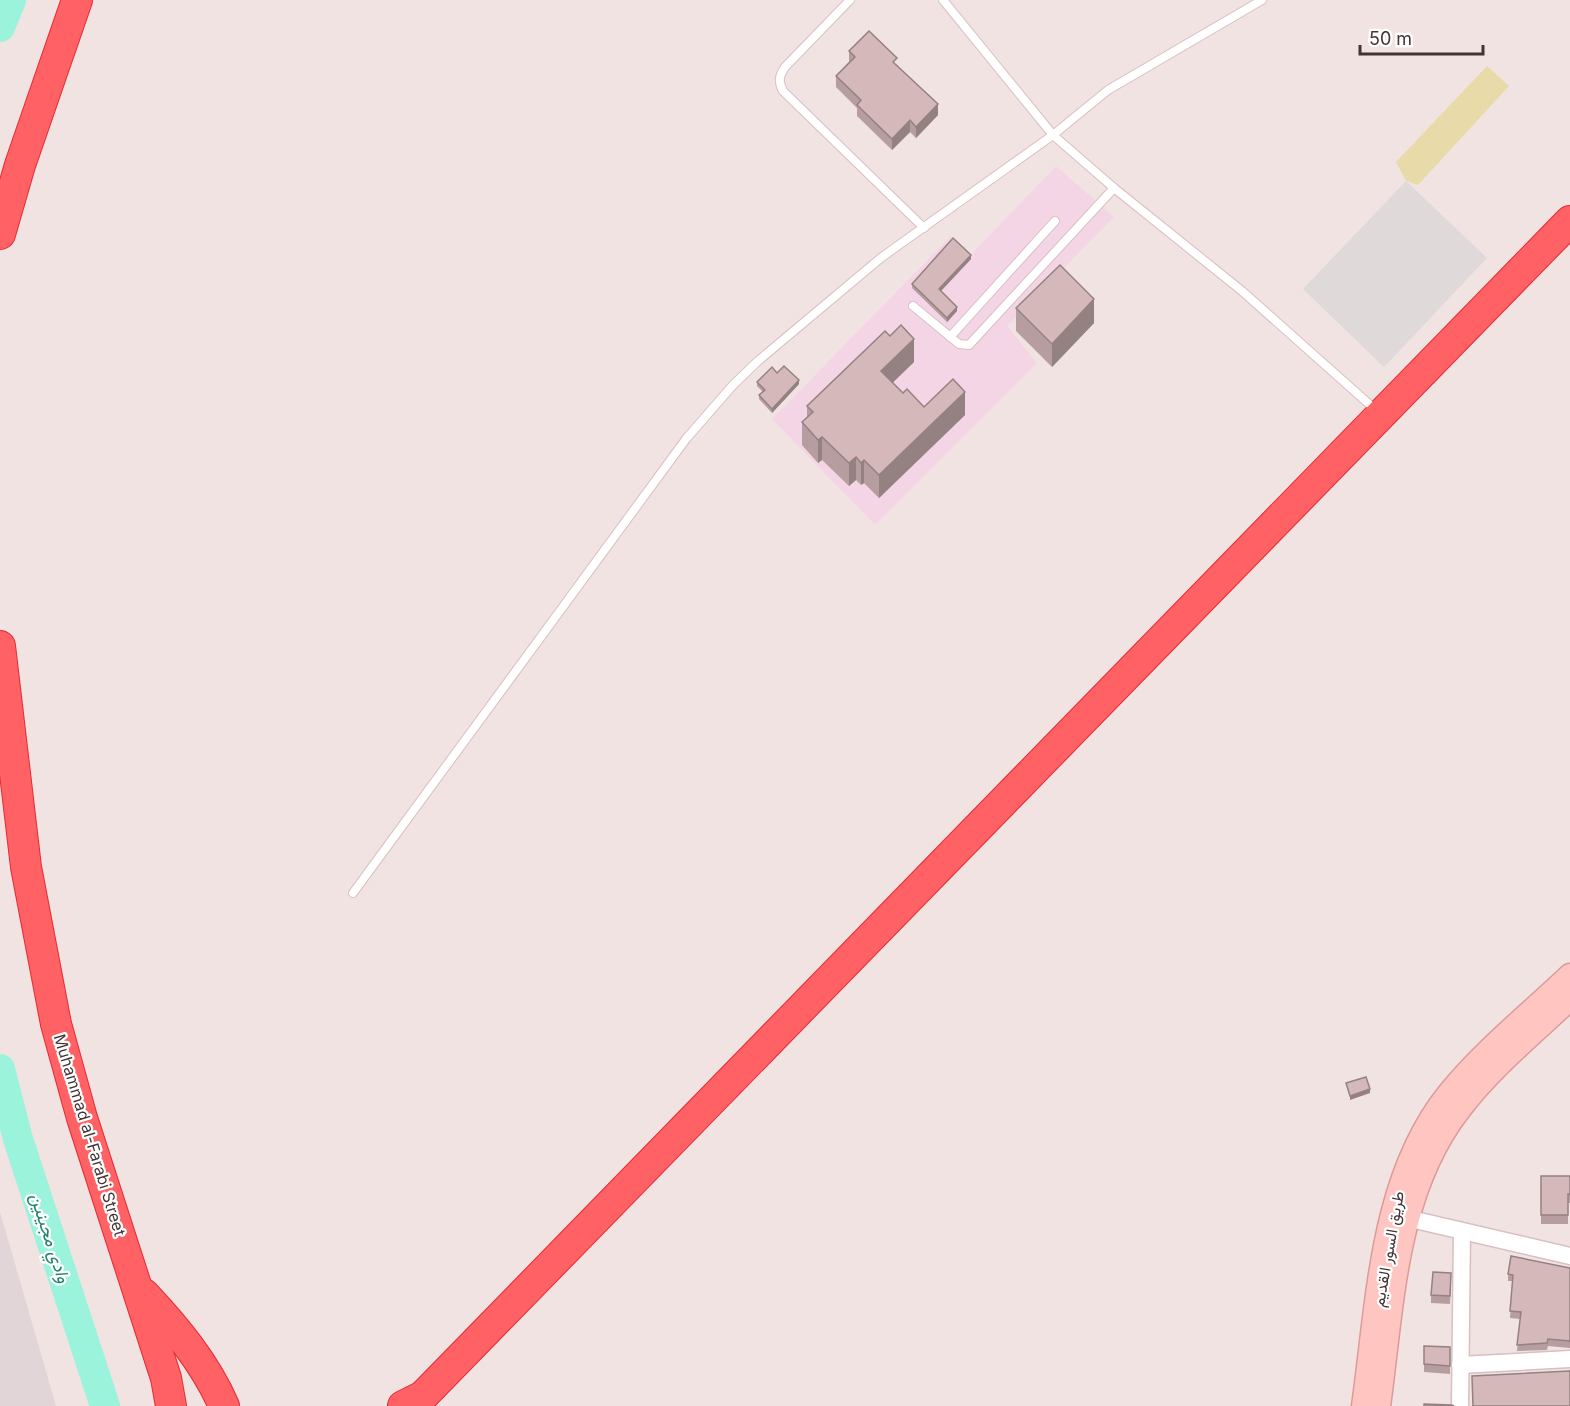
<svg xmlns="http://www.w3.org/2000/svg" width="1570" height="1406" viewBox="0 0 1570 1406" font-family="Inter,Vazirmatn,sans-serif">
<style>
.industrial{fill:#e1d5d7}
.medical{fill:#f4d5e6}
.green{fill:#e9daa9}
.parking{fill:#dfd9d9}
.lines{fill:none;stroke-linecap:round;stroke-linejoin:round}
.river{stroke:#9bf3db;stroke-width:30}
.lane-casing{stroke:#d9bfc0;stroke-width:10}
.street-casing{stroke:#d9bfc0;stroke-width:19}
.secondary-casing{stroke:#de9a96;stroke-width:25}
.highway-casing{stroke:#e52b34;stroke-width:32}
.lane{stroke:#fff;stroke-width:8}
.street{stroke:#fff;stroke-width:16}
.secondary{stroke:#ffc5c0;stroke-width:22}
.highway{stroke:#ff6164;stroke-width:30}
.wall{fill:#b69ea0}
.shaded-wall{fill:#948182}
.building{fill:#d4b8ba;stroke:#948182;stroke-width:1.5}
.labels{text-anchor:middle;stroke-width:4.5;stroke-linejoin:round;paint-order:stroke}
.street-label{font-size:16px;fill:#443334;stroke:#fff}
.water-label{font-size:18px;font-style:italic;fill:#21846a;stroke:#fff}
</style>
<rect width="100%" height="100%" fill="#f2e3e3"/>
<!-- industrial -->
<polygon class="industrial" points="0,1212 56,1406 0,1406"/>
<!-- medical -->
<polygon class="medical" points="1056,166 1114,217 1007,326 1037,363 875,525 772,419 951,236 970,256"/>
<!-- green -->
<polygon class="green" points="1487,66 1509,86 1418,185 1406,181 1396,162"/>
<!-- parking -->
<polygon class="parking" points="1406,181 1487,258 1384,367 1303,289"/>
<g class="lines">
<!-- river -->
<g class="river">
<polyline points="0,27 11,0"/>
<polyline points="0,1069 18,1139 105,1406"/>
</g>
<!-- lane casing -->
<g class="lane-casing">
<g id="lane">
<path d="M850,0L785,67C779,76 778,81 783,91L924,228"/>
<polyline points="943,0 1053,135 1114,188 1242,291 1378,412"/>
<polyline points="913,306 959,344 969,345 1114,188"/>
<polyline points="950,337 1055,221"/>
<polyline points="353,893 686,439 733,385 758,361 882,257 1053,135 1108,90 1262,0"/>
</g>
</g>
<!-- street casing -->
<g class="street-casing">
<g id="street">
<polyline points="1398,1216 1570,1256"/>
<polyline points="1460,1365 1570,1359"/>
<polyline points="1460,1406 1462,1232"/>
</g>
</g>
<!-- secondary casing -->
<g class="secondary-casing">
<g id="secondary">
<path d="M1363,1406C1378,1301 1380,1178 1449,1093C1484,1050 1530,1013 1570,975"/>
<path d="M1379,1406C1393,1305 1395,1192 1460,1109C1491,1068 1533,1034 1570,999"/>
</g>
</g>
<!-- highway casing -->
<g class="highway-casing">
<g id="highway">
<polyline points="0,234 20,165 77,0"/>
<polyline points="0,646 26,867 56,1024 82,1118 166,1378 171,1406"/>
<path d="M144,1294C176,1328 205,1363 224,1406"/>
<polyline points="403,1406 423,1396 1570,221"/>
</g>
</g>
<!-- lane -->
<use href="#lane" class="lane"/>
<!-- street -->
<use href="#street" class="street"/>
<!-- secondary -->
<use href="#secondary" class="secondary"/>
<!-- highway -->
<use href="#highway" class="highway"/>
</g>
<!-- wall -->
<g class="wall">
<polygon points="849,51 897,65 938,115 916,138 910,132 892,150 857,116 857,108 836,87 836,76 849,62"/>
<polygon points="971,259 941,291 957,311 947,322 912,288 912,284"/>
<polygon points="1016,308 1094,323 1052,367 1016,331"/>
<polygon points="914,362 892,383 903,393 924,407 965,415 879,498 864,483 861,485 856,480 849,486 822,460 818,463 802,445 802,422 807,417 807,406"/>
<polygon points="777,373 799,384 772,413 759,399 759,395 763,392 757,386 757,382"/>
<polygon points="1541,1176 1570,1176 1570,1203 1568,1203 1568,1224 1541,1224"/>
<polygon points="1570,1268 1570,1348 1548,1346 1547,1350 1517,1351 1520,1319 1510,1318 1513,1281 1508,1281 1508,1274"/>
<polygon points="1451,1273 1450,1304 1431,1303 1431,1295"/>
<polygon points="1424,1346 1450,1347 1450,1374 1424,1372"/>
</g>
<!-- shaded-wall -->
<g class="shaded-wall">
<polygon points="938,104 938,115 916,138 916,127"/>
<polygon points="910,120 910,132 892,150 892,139"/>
<polygon points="971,255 971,259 939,293 939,289"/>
<polygon points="1094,299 1094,323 1052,367 1052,344"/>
<polygon points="957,307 957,311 947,322 947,318"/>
<polygon points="914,339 914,362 881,394 881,371"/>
<polygon points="799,380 799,384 772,413 772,409"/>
<polygon points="965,392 965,415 879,498 879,475"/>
<polygon points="822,437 822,460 818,463 818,440"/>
<polygon points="856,457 856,480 849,486 849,463"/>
<polygon points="864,460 864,483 861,485 861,463"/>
<polygon points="1370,1089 1370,1093 1350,1100 1350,1096"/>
</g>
<!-- building -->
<g class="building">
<polygon points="869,31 897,58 893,62 938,104 916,127 910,120 892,139 857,105 861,100 836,76 855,57 849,51"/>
<polygon points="953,238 971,255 939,289 957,307 947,318 912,284"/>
<polygon points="1060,265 1094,299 1052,344 1016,308"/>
<polygon points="901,325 914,339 881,371 903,393 907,389 924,407 953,379 965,392 879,475 864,460 861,463 856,457 849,463 822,437 818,440 802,422 813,412 807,406 885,331 890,336"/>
<polygon points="784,366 799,380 772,409 759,395 765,390 757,382 772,367 777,373"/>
<polygon points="1366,1077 1370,1089 1350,1096 1346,1083"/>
<polygon points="1541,1176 1570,1176 1570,1194 1568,1194 1568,1215 1541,1215"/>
<polygon points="1511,1256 1570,1268 1570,1341 1548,1339 1547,1343 1517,1345 1521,1312 1510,1311 1513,1275 1508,1274"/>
<polygon points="1433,1272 1451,1273 1450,1296 1431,1295"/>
<polygon points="1424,1346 1450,1347 1450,1366 1424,1364"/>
<polygon points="1570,1371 1570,1406 1472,1406 1473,1406 1472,1376"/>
<polygon points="1424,1404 1452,1405 1454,1406 1424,1406"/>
</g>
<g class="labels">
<!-- street labels -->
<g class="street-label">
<text transform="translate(90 1135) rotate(73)" y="6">Muhammad al-Farabi Street</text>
<text transform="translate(1388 1249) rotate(-80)" y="6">طريق السور القديم</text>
</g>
<!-- water labels -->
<g class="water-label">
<text transform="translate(50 1238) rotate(72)" y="6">وادي مجينين</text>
</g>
</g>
<!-- scale -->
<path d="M1360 45v9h123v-9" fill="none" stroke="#443334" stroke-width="3"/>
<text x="1369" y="45" font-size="18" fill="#443334" stroke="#ffffff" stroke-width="4.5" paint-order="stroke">50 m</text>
</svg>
